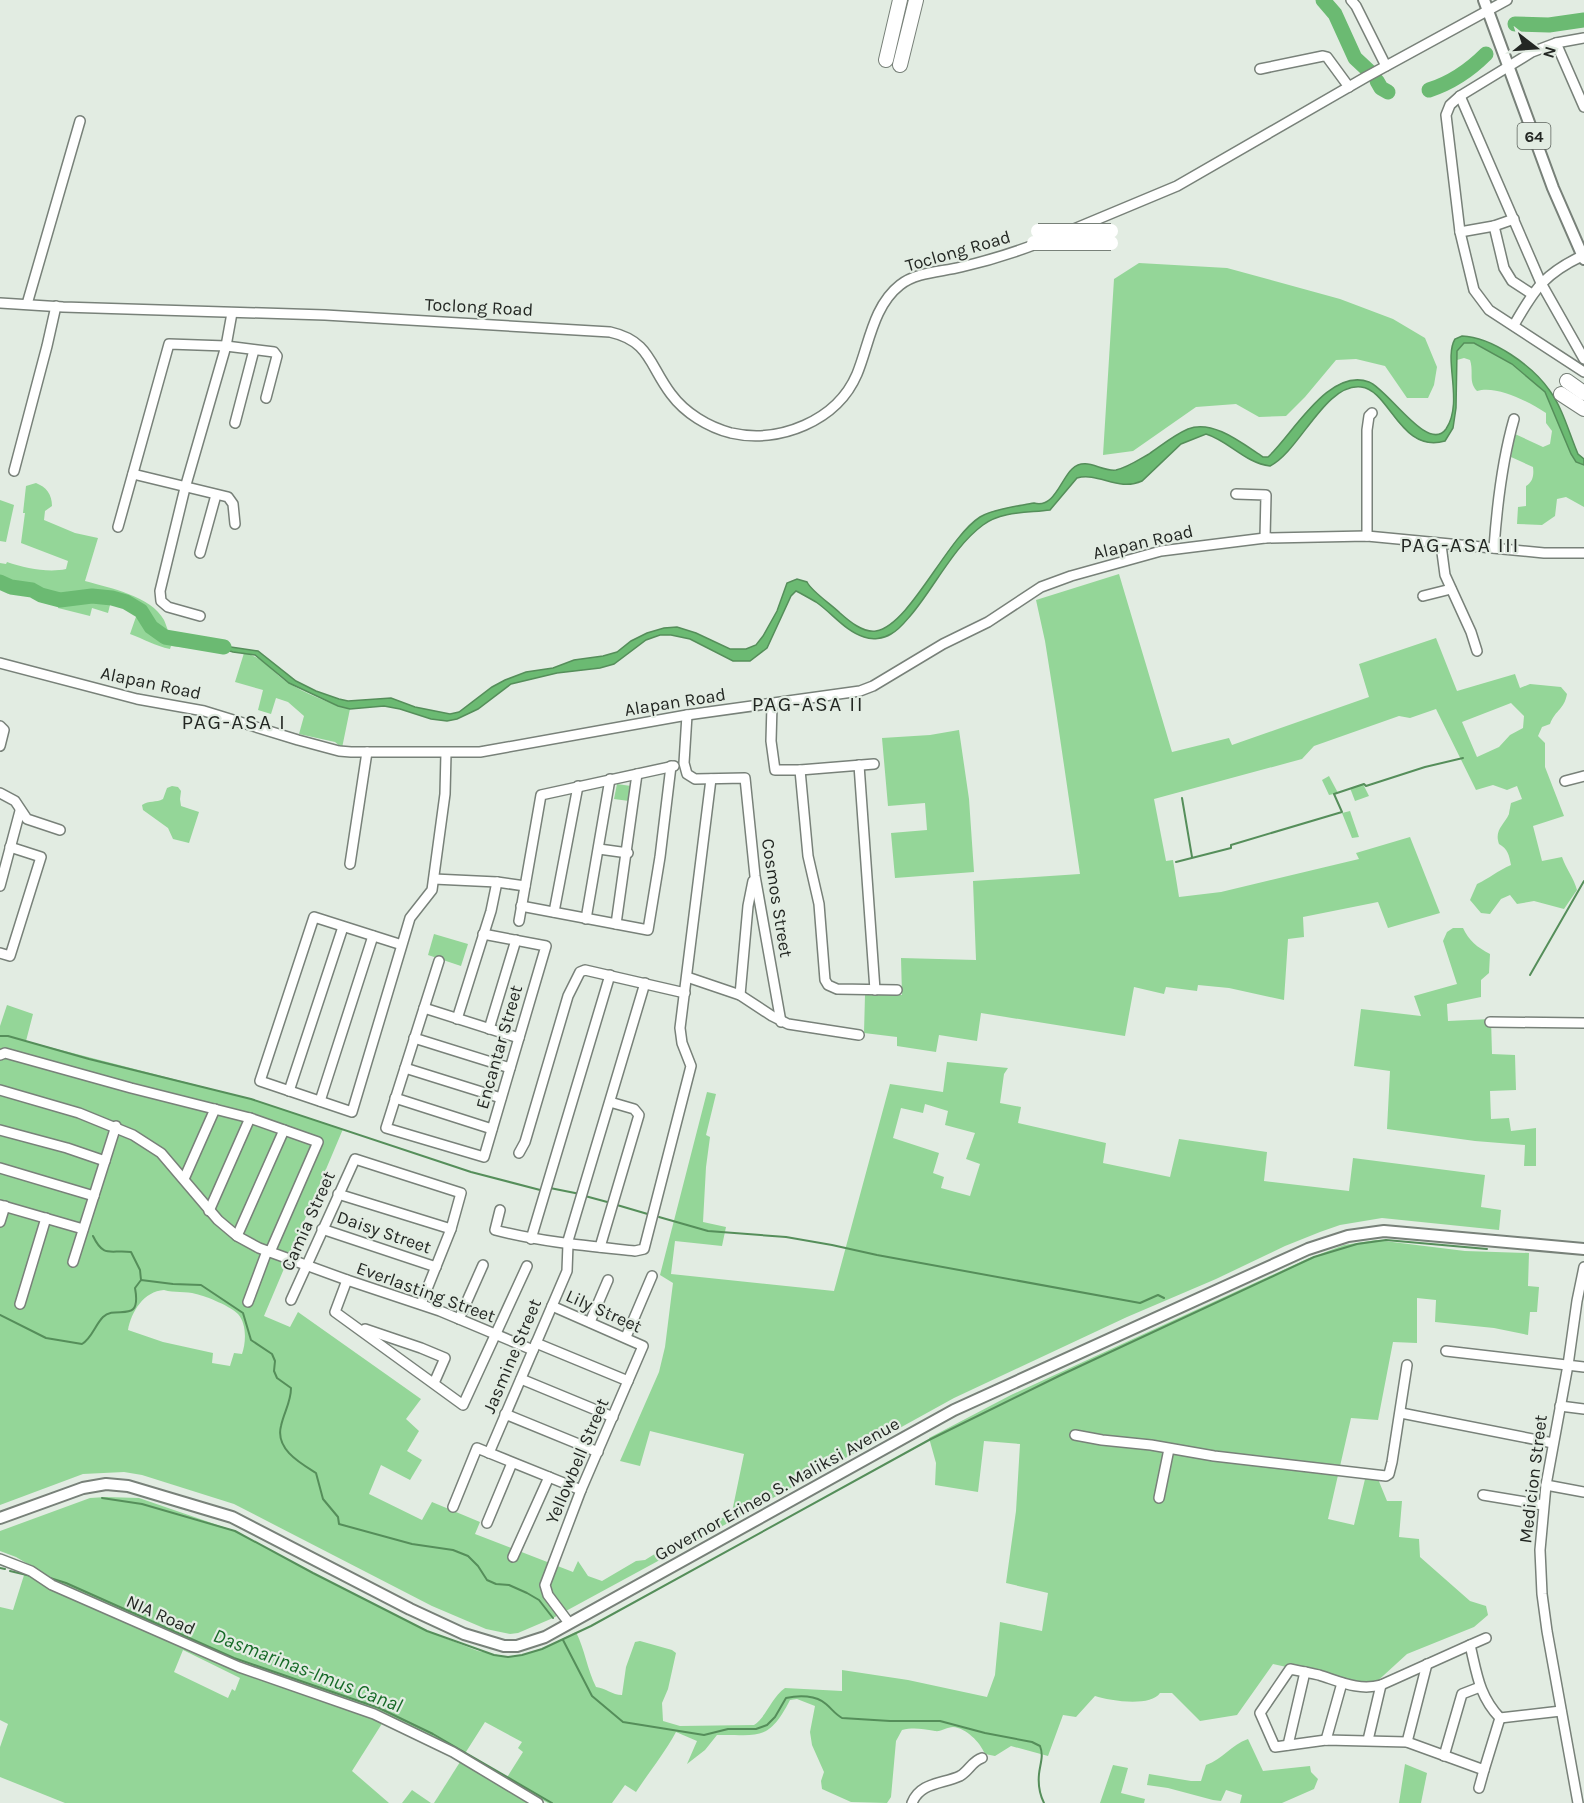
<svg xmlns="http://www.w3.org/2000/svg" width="1584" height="1803" viewBox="0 0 1584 1803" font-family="Karla,sans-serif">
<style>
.green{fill:#94d698;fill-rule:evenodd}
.water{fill:#6bba72;stroke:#558e5a;stroke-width:1.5}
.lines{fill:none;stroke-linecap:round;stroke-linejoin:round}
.stream{stroke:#558e5a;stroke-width:2}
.river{stroke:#6bba72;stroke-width:15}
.minor-casing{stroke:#788179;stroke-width:12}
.major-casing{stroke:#788179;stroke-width:14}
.highway-casing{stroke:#788179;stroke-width:16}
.minor{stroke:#fff;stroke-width:9}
.major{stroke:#fff;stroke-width:10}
.highway{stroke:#fff;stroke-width:14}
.highway-bridge-casing{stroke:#788179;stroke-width:16;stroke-linecap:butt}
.highway-bridge{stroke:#fff;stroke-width:14}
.labels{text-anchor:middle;stroke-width:4.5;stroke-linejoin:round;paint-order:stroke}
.shield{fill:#e2ece2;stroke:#5c625c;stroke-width:1.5}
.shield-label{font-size:16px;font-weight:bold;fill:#232723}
.street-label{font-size:18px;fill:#232723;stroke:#e2ece2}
.water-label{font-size:20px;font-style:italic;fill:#156926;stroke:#e2ece2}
.quarter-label{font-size:21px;letter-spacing:1.5px;fill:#232723;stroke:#e2ece2}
</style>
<rect width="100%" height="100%" fill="#e2ece2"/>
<!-- green -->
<g class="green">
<polygon points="1139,263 1227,268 1340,299 1393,319 1425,338 1437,367 1434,385 1428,398 1407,398 1385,366 1356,359 1336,360 1305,397 1286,416 1259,417 1236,404 1196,407 1133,451 1103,455 1114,279"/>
<path d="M1464,343H1474L1512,364L1545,392L1571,454L1576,462L1584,465V507L1566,497L1557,499L1555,516L1542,525L1517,524L1518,507L1526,506V486C1533,482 1534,475 1533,467L1511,457L1515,434L1543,447L1550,444L1552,431L1546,423V413C1529,402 1497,385 1477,391C1468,382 1474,372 1470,360L1464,358L1457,360V351Z"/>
<path d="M36,483C46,487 52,494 52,506L45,511L44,520L75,533L98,538L85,581C110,588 151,596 164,620C166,624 167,629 169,633L186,637L194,635L191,648L171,646L170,649C155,646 144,639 130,634L138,611L128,606L111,601L108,613L92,608L90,616L58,608L59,598L44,595L29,587L26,596L0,588V563L6,564L7,562C25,568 48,573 66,569L68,561L21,543L25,513H23L26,486Z"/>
<polygon points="0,500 14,505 6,542 0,541"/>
<path d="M1119,574L1172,752L1229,738L1232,745L1369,697L1359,664L1436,638L1457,691L1515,674L1520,688L1530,684L1561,687L1567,694C1564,710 1556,709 1550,724L1542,727L1538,736L1545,743V767L1564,816L1533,826L1542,861L1562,857C1566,869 1574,878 1577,890L1564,909L1534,901L1517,904L1510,895L1501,899L1490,914L1481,913L1470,900L1477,884C1490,878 1497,871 1511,865C1509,855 1508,849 1499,844C1494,830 1504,825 1509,814C1509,813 1511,803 1511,803L1522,799L1517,786L1507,790L1493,785L1476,790L1436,709L1410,718L1399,716L1314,746L1302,759L1154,799L1166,861L1173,860L1179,897L1221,892L1359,859L1356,853L1410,837L1440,913L1388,928L1378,902L1303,917L1304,937L1288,939L1284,1000L1229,988L1198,985L1197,991L1166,987L1164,994L1134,987L1125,1036L981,1013L977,1041L939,1035L936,1052L897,1046V1037L864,1033L865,995H902L901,958L976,960L973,881L1080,874L1055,704L1045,641L1036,600ZM1511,703L1524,716L1523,728L1510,735L1499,747L1477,757L1462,722Z"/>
<path d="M244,653C264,657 271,672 287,682C306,694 329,703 350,709L342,748L335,742L299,734L304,716L288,702L276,698L271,714L258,710L263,690L235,682Z"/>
<polygon points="959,730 969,799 974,872 895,878 891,833 927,830 925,803 888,806 882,738 930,735"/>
<polygon points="1329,776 1338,793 1329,795 1322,780"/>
<polygon points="617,784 631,786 629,801 614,799"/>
<polygon points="1363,784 1369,796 1355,801 1350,788"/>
<path d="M172,786L178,787L181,791L180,799L181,806L199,812L189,843L173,839L168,828L143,810L142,805C149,800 156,803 163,799L167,788Z"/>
<polygon points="1350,811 1359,837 1352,838 1342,813"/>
<path d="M1453,928H1463C1469,941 1477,947 1490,954L1489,973L1481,980V997L1447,1004L1448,1021L1491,1019L1492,1054L1515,1055L1516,1090L1490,1091L1491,1119L1509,1118L1511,1131L1536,1128V1166H1524L1525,1145L1475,1141L1387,1129L1390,1071L1354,1066L1361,1009L1421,1016L1414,996L1457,984L1443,941L1447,932Z"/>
<polygon points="434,934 468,944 461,966 428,955"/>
<path d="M7,1005L33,1014L26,1041L251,1099L343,1129L264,1316L290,1327L298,1312L421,1399L406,1419L419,1431L407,1451L422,1460L410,1480L381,1465L369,1494L422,1520L432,1502L480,1522L475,1534L573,1572L578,1561L588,1576L602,1581L636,1561L645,1560L666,1547L685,1539L720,1518H724L728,1523L553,1618L518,1633L510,1634L486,1629L432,1606L234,1504L142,1475L124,1472L83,1474L0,1505V1026ZM164,1290C174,1293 186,1291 196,1294C206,1296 232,1307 238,1314C247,1324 246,1343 242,1354L234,1353L230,1366L212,1363L213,1353L163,1342L128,1330C131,1312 144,1291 164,1290Z"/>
<path d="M947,1062L1008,1068L1004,1074L1000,1103L1021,1107L1018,1123L1106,1143L1103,1163L1170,1177L1179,1139L1267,1152L1264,1181L1349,1191L1353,1158L1485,1175L1481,1207L1501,1210L1499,1230L1382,1218L1340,1225L1320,1232L1285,1246L1216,1279L1127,1317L954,1398L733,1520L732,1512L744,1454L650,1431L640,1466L620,1461L659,1372L665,1347L673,1283L660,1275L707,1092L716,1094L706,1135L710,1137L706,1167L703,1222L726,1227L722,1246L675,1241L671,1274L834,1291L890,1084L943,1092ZM925,1104L948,1111L945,1125L975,1133L966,1159L980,1164L970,1196L941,1188L944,1177L933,1173L939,1153L893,1138L901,1108L923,1113Z"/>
<path d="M1376,1240L1465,1251L1529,1253L1528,1286L1539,1287L1537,1312H1530L1528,1335L1494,1328L1435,1322L1436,1300L1417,1298V1343L1393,1342L1378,1420L1351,1418L1328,1519L1354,1525L1366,1475L1378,1479L1387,1501H1402L1399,1537L1419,1539L1420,1557L1470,1601L1486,1606L1488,1615L1474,1627L1407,1654L1372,1686L1273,1664L1237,1715L1200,1721L1172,1693H1160C1151,1707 1110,1701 1095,1696L1076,1717L1063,1715L1048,1756L1011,1746L995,1756L985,1754C980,1742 966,1728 953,1727C947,1727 941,1732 935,1731C922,1729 914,1727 902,1730L896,1741L891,1797L887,1803L851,1802L822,1789L821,1781L824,1772L812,1745L810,1732L815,1706L797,1699L790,1700C768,1743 758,1734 717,1735L705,1750L687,1764L697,1741L676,1732C664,1754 649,1772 636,1792L625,1785L612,1803H548L506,1779L523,1752L518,1748L522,1742L485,1722L464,1755L374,1709L296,1683L174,1634L60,1583L16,1557L0,1551V1531L90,1498L106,1497L139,1498L235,1531L313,1573L427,1631L478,1651L508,1657L522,1655L542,1649L576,1632C585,1650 587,1669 596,1687C606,1688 612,1695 622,1695L626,1667L635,1642L640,1641L672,1650L676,1653L668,1689L662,1703L663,1721L680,1726L754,1725C767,1716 771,1698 785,1688L842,1691V1670L908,1680L987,1697L995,1675L1000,1622L1042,1631L1048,1593L1006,1583L1016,1511L1020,1444L984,1441L978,1492L935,1485L936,1463L929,1438L1011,1395L1307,1259L1344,1245Z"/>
<path d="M25,1572L247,1674L348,1708L383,1722L352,1771L389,1803H65L0,1777V1747L8,1724L0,1720V1607L13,1610ZM183,1650L240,1678L235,1691L232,1689L228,1698L174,1672Z"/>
<path d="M1248,1739L1263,1771L1310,1766L1311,1772L1318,1779L1314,1789L1282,1803H1240L1242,1795L1226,1790L1221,1801L1213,1800L1168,1788L1147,1785L1149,1774L1191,1781H1201L1206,1765C1223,1759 1231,1745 1248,1739Z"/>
<polygon points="460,1762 531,1803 434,1803"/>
<polygon points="1405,1764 1427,1773 1421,1803 1399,1803"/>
<polygon points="1113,1765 1128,1768 1121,1793 1145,1799 1144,1803 1100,1803"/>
<polygon points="412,1790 431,1803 402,1803"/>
</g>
<!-- water -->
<path class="water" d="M1462,336C1492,337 1533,366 1550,391C1563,409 1569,433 1578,454L1584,459V465L1576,462L1571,454L1545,392L1512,364L1474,343H1464L1457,351L1456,408L1453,428L1445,441C1400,454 1390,390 1361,387C1325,383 1300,451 1270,466C1245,463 1229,441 1206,434L1181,444L1142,481C1118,492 1099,472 1077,478L1050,510C1028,513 1002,511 983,525C954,546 934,588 911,615C905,622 899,630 891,634C883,639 872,640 864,637C845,631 832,613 816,602C809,598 802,594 796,591L791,596L767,648L750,661H733L690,639L671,635H660L646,640L614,664L600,668L557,673L511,684L478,709L457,719L447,721L431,719L400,709L384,706L350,709L338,706L289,683L255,655L233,652L204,643L258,651L296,681L316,691L339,699L348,701L391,698L415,707L450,714L459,712L492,687L505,680L526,672L553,668L574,660L603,656L617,652L631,641L647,633L664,628L677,627L696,633L730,649H746L756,645L763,636L777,611L787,583L797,579L807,582C812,592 831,604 840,613C849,621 863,633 876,631C910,625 947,538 980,517C992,509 1019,506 1034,503C1054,509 1061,479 1072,469C1086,456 1101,472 1116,470C1127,468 1140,459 1149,454C1162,445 1174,435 1188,429C1213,419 1243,444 1263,457H1268C1293,434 1329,367 1369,382C1388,389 1428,454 1446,429C1464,402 1443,359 1455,339Z"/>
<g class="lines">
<!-- stream -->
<g class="stream">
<polyline points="1182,798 1192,857"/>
<polyline points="1176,862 1231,848 1231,845 1342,812 1334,794 1364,784 1366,786 1425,767 1463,758"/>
<polyline points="1530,975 1584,881"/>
<polyline points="0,1036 8,1036 89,1059 251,1099 471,1172 544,1191"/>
<polyline points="550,1188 580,1194"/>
<polyline points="585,1196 611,1203"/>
<polyline points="617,1205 651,1215"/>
<polyline points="659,1217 708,1231 786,1237 832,1245 877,1255 1140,1303 1158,1295 1164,1298"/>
<path d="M93,1236C104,1259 111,1249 131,1252L140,1270L141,1280"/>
<path d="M0,1315L46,1338L82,1344C92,1338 95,1325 103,1317C116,1304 142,1326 135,1288L141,1280L173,1284L201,1285L243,1313L251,1340L272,1354L275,1361L274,1371L277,1378L291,1388C291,1402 284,1412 281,1426C275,1449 300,1463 316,1473L323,1499L338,1517L339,1524L412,1544L453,1550L468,1556L478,1566L487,1580L496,1584L509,1585L527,1593L539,1600L553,1618"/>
<polyline points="102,1498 142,1504 235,1531 313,1573 427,1631 494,1655 508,1657 522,1655 542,1649 591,1626 929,1440 1061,1375 1314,1257 1357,1244 1386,1240 1487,1249"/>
<polyline points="0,1568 5,1569"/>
<polyline points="10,1571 31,1576"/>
<polyline points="47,1577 66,1583 234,1658 379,1708 433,1734 552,1803"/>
<path d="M563,1640L592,1696L623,1722L704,1735L728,1729H756L767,1725L775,1717L786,1698C799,1695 816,1695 826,1704C832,1709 835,1714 842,1718L890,1721H940L985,1733L1032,1742L1040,1746C1044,1756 1040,1764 1039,1774C1038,1784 1040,1795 1044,1803"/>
</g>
<!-- river -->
<g class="river">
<polyline points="1323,0 1335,14 1355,58 1370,72"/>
<polyline points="1515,24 1549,25 1584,20"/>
<polyline points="1377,81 1381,88 1388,92"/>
<path d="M1429,90C1451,83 1470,70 1486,54"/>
<polyline points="0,582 11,587 32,590 41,595 60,600 92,596 112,598 126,602 141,611 151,627 165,637 224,647"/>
</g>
<!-- minor casing -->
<g class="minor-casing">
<g id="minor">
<polyline points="1351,0 1356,6 1386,66"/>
<polyline points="1584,38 1556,43 1532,52 1460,96 1450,105 1446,115 1460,232 1474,290 1489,310 1584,372"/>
<polyline points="1556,43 1584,107"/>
<polyline points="1260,69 1323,56 1327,57 1349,87"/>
<polyline points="1460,96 1541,283 1584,359"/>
<polyline points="1494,226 1504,268 1512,281 1532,294"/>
<polyline points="1074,229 1177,186 1366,77 1507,0"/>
<polyline points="1460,232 1494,226 1514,219"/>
<path d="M0,303L63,307L325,315L610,332C650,341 649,365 671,394C685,413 708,427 731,433C779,444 837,421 857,374C869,345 873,306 900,285C916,272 941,272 961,267C987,261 1013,253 1039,243"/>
<polyline points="27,304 80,121"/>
<path d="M1514,325C1535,288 1545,273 1584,255"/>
<polyline points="235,423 254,350"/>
<polyline points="14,471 47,346 56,306"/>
<polyline points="133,474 228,497 233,504 235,524"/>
<polyline points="1236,494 1266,495 1265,538"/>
<polyline points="118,527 169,344 226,346 274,352 277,356 266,398"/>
<polyline points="1367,536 1367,430 1369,416 1372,413"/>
<polyline points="1441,545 1445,575 1471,632 1477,651"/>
<path d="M1494,548C1497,505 1502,461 1514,419"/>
<polyline points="200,553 216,495"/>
<polyline points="1423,596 1451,589"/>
<polyline points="200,616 168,607 161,601 160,591 185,488 226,346 232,313"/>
<polyline points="0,663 137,699 204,711 298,740 339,751 351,752 480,752 687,715 860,691 873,686 943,644 988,622 1041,587 1071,576 1161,551 1265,538 1367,536 1544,553 1584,553"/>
<polyline points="772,705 771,741 775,770 800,770 874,764"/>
<polyline points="687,715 684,763 687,774 695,779 745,778 755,876 781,1022"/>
<polyline points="0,726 4,730 0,746"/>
<polyline points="859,765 875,990"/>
<polyline points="800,770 808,856 819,904 825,980 828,985 837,989 897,990"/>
<polyline points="1565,781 1584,776"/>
<polyline points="0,793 15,801 27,819 60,830"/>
<polyline points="599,849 628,853"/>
<polyline points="350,864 367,752"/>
<polyline points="434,879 497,882 525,886"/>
<polyline points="0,886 20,811"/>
<polyline points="521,906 648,930 660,857 671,766"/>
<polyline points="554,912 578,786"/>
<polyline points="586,919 610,779"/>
<polyline points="519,921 541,795 674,766"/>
<polyline points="616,924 637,774"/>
<polyline points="402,945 314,917 260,1081 352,1112 402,945 410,918 432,890 445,794 446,753"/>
<polyline points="0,953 10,956 41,857 10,847"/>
<polyline points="439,961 386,1128 484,1157 546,946 483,934"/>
<polyline points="687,977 740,995 772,1016 788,1024 859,1035"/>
<polyline points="740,995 748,906 753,881"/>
<polyline points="424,1008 519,1038"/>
<polyline points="457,1019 491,911 497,882"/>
<polyline points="1490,1022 1584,1023"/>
<polyline points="489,1029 516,940"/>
<polyline points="414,1038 510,1068"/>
<polyline points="0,1055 5,1053 131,1088 250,1118 318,1142 270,1252"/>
<polyline points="405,1068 501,1098"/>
<polyline points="0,1090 79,1113 133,1135 161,1153 218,1220 237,1236 259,1248 347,1280 440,1311 533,1350"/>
<polyline points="289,1091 343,927"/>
<polyline points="395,1098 492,1129"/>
<polyline points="320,1101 373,936"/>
<polyline points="0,1130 67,1148 105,1161"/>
<polyline points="519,1153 525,1142 568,996 580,972 585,970 685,993"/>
<polyline points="0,1168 94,1196"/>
<polyline points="184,1179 215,1109"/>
<polyline points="338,1194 451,1229"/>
<polyline points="0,1205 83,1229"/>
<path d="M500,1210L495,1230C541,1242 588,1246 635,1251L644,1249L691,1066L682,1043L680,1028L711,779"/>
<polyline points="209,1211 250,1118"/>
<polyline points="0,1222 5,1206"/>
<polyline points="322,1229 436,1267"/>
<polyline points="237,1236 284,1130"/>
<polyline points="531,1239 610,975"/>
<polyline points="567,1244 645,983"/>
<polyline points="600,1247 639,1115 634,1109 610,1102"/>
<polyline points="73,1262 116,1126"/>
<polyline points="347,1280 335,1312 463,1405 527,1266"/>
<polyline points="291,1300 355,1159 461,1193 451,1229 421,1304"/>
<polyline points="248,1302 267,1251"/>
<polyline points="20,1304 46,1218"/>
<polyline points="552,1306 643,1346 581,1490 545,1585 548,1595 569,1623"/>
<polyline points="459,1319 483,1265"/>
<polyline points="590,1322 608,1280"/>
<polyline points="365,1329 421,1348 445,1358 434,1383"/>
<polyline points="626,1337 652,1276"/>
<polyline points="536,1343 628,1381"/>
<polyline points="1446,1351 1584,1367"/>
<polyline points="521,1379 613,1417"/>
<polyline points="1560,1406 1584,1409"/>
<polyline points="1401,1413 1553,1443"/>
<polyline points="505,1414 598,1452"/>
<polyline points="1075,1435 1102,1440 1151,1445 1214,1456 1386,1476 1389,1474 1392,1462 1407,1365"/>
<polyline points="489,1453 567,1271 568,1244"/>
<polyline points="1546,1485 1584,1492"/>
<polyline points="1483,1495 1543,1505"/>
<polyline points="1159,1498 1169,1449"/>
<polyline points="453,1507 477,1448 581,1490"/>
<polyline points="487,1523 512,1463"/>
<polyline points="513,1557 549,1477"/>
<polyline points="0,1559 31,1571 52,1585 239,1667 374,1714 453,1752 538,1803"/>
<path d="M1470,1645C1477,1674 1479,1696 1500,1718L1484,1770L1407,1742L1326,1740L1275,1747L1260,1713L1290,1669C1300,1671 1310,1673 1319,1675C1341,1682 1359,1691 1381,1685Z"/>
<polyline points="1470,1645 1486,1638"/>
<polyline points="1500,1718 1561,1711"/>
<polyline points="1326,1740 1342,1683"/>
<polyline points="1368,1740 1381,1685"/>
<polyline points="1407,1742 1427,1664"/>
<polyline points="1288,1745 1305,1672"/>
<polyline points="1444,1756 1462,1694 1480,1687"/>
<polyline points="1479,1788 1484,1770"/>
<path d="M912,1803C920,1782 943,1784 960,1776C969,1771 972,1761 982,1758"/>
<polyline points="1578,1803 1547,1631 1542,1594 1540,1550 1546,1485 1568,1365 1577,1301 1584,1267"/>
</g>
</g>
<!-- major casing -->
<g class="major-casing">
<g id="major">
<polyline points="1484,0 1553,188 1584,259"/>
<polyline points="0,1518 83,1488 106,1484 128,1486 232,1517 410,1609 464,1634 504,1646 517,1646 545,1637 954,1410 1308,1249 1348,1236 1384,1231 1584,1249"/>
</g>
</g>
<!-- highway casing -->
<g class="highway-casing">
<g id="highway">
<polyline points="886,60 900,0"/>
<polyline points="900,65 916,0"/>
<polyline points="1567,381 1584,393"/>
<polyline points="1561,394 1584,409"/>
</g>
</g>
<!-- minor -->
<use href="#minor" class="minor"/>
<!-- major -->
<use href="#major" class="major"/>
<!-- highway -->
<use href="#highway" class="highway"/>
<!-- highway-bridge casing -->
<g class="highway-bridge-casing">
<g id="highway-bridge">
<polyline points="1038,231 1111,231"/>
<polyline points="1034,243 1111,243"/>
</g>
</g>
<!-- highway-bridge -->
<use href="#highway-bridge" class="highway-bridge"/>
</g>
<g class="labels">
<!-- shield labels -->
<rect class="shield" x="1517.5" y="123" width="33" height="26" rx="4.5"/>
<g class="shield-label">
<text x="1534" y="142">64</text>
</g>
<!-- street labels -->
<g class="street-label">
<text transform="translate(958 251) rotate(-16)" y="6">Toclong Road</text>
<text transform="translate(479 307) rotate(3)" y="6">Toclong Road</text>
<text transform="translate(1143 542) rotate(-13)" y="6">Alapan Road</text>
<text transform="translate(151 683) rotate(12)" y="6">Alapan Road</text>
<text transform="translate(675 702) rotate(-9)" y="6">Alapan Road</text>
<text transform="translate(777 898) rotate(81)" y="6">Cosmos Street</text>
<text transform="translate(499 1047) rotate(-74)" y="6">Encantar Street</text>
<text transform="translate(308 1221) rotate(-66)" y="6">Camia Street</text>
<text transform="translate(384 1232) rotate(19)" y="6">Daisy Street</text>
<text transform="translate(426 1292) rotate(20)" y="6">Everlasting Street</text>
<text transform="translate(604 1311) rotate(24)" y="6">Lily Street</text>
<text transform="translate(512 1356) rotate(-67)" y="6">Jasmine Street</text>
<text transform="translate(577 1461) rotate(-67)" y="6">Yellowbell Street</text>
<text transform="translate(1533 1479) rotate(-83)" y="6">Medicion Street</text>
<text transform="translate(777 1489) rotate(-29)" y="6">Governor Erineo S. Maliksi Avenue</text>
<text transform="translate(161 1615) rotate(24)" y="6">NIA Road</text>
</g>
<!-- water labels -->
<g class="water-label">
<text transform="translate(308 1670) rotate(21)" y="7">Dasmarinas-Imus Canal</text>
</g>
<!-- quarter labels -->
<g class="quarter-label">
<text x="1460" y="552">PAG-ASA III</text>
<text x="808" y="711">PAG-ASA II</text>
<text x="234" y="729">PAG-ASA I</text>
</g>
</g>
<!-- north arrow -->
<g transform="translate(1536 48) rotate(107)" stroke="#e2ece2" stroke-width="4.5" paint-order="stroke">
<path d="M0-4.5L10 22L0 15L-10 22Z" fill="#232723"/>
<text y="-9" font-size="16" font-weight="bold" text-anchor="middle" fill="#232723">N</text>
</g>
</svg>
